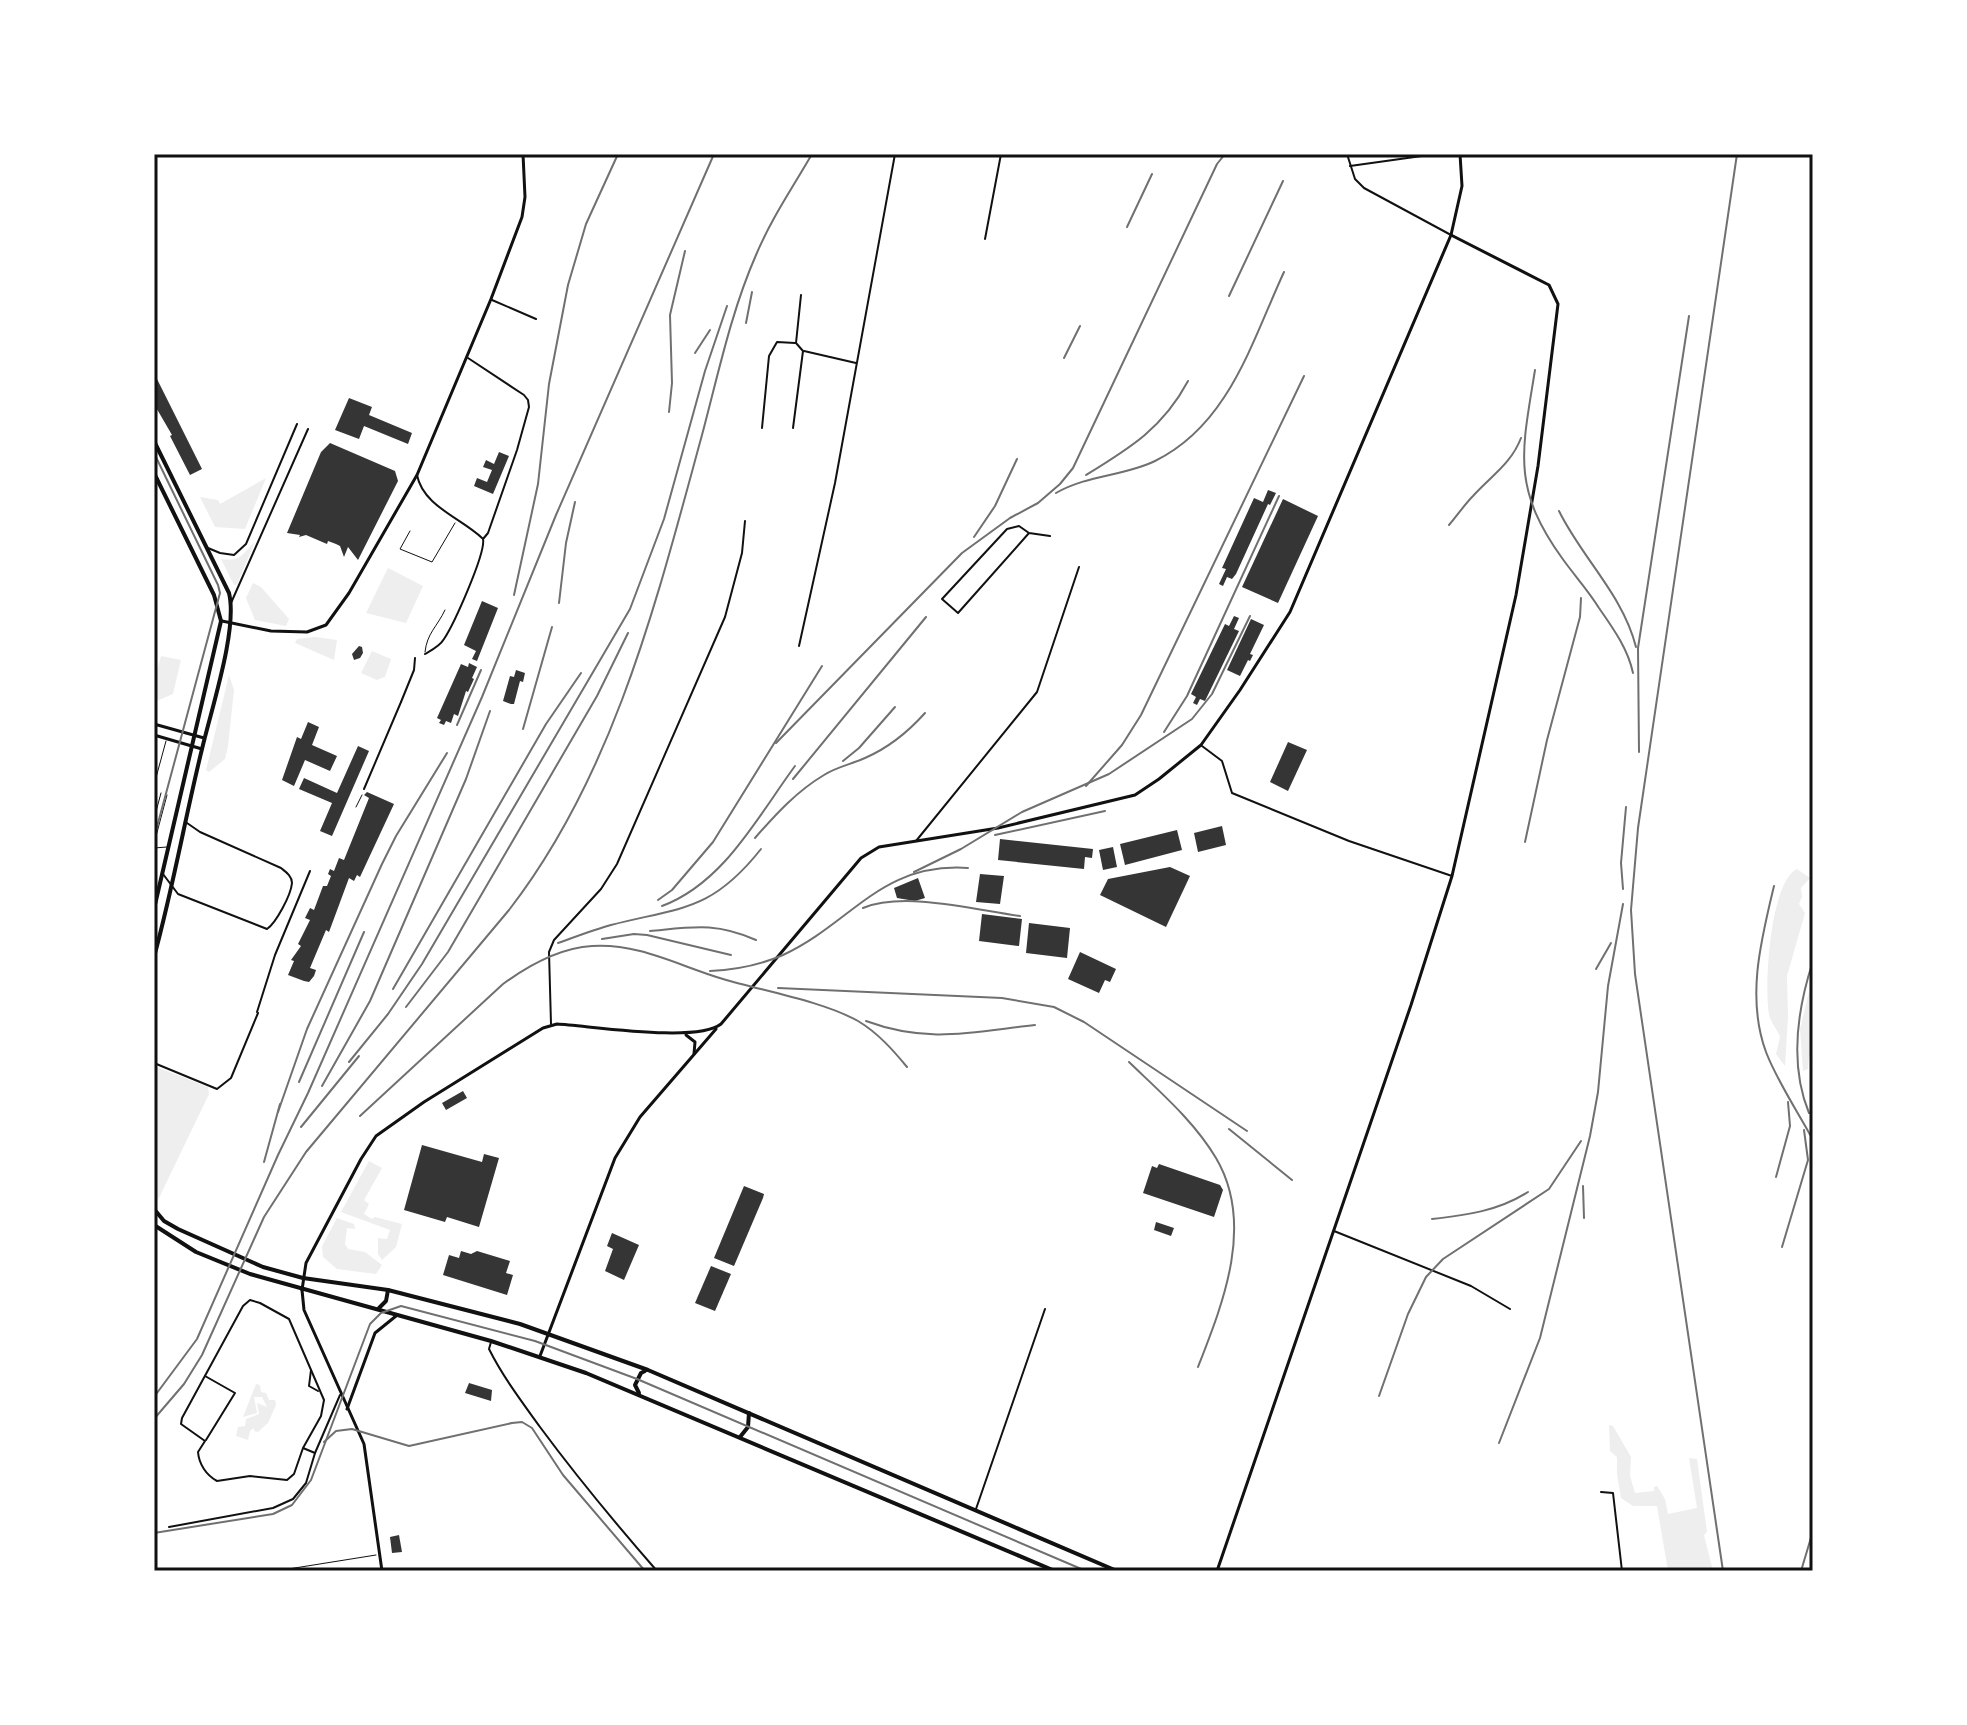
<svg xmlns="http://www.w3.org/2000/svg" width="1967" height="1725" viewBox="0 0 1967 1725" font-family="Mulish,sans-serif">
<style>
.green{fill:#eee}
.building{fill:#353535}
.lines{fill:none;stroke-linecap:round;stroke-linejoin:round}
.path{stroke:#111;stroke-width:1}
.service{stroke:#111;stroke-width:1}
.pedestrian{stroke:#111;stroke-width:2}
.minor{stroke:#111;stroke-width:2}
.tertiary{stroke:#111;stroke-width:3}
.secondary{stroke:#111;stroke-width:3}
.primary{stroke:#111;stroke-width:4}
.tram{stroke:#707070;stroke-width:2}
.rail{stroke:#707070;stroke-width:2}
.neatline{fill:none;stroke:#111;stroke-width:3}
</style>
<rect width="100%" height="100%" fill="#fff"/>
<!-- green -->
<g class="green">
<polygon points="266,478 245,529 215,527 200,497 218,500 220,504"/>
<path d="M255,542L237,584L234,585L221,559C243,562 242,553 255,542Z"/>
<polygon points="388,568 423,586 406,623 366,613"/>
<polygon points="253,583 261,587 289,619 286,626 255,620 246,598"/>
<polygon points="315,637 337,640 334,660 295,643 297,639"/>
<polygon points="372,651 391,659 385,677 377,680 361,673"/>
<polygon points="161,656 181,660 173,694 154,702 154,681"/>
<polygon points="229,675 234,690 228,746 225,759 209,772 206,770"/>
<path d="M1797,869L1810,878L1801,888L1802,897L1799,904L1805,913L1787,976L1788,1017L1785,1066L1776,1054L1780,1037C1777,1028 1771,1024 1769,1014C1764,987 1770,881 1797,869Z"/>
<polygon points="1813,975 1813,1057 1809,1056 1808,1069 1803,1071 1800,1029"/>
<polygon points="154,1066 208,1087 209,1094 158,1200 154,1194"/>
<polygon points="369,1161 382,1168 364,1200 369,1204 364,1214 372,1219 375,1217 402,1224 396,1247 382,1260 378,1254 378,1238 387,1239 390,1230 341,1212"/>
<polygon points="337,1218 354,1224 355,1229 347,1228 345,1244 348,1249 365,1252 382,1265 376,1274 337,1269 323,1257 322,1246"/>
<polygon points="256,1384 260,1385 261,1392 266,1393 269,1400 275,1400 276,1405 268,1423 258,1432 254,1431 254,1428 250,1431 248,1440 236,1436 238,1427 245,1426 246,1419 259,1414 257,1403 267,1407 262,1397 254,1397 257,1413 243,1417"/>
<polygon points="1609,1425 1613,1426 1631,1457 1630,1476 1635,1493 1654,1491 1654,1487 1657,1486 1665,1499 1668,1514 1697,1508 1689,1458 1697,1459 1707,1532 1704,1535 1713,1571 1668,1571 1657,1506 1633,1506 1621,1498 1617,1474 1617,1457 1610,1451"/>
</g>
<!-- building -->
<g class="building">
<polygon points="157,379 202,469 190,475 170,436 172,435 154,404 154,381"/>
<polygon points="349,398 372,407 369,415 412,433 408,444 364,426 359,439 335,430"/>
<polygon points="330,443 395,471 398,481 358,560 348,547 344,557 340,546 336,544 328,541 327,544 306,535 299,537 300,535 287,533 321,452"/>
<polygon points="499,452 509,456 493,494 474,486 477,478 487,482 492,470 483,467 486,460 494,464"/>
<polygon points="1268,490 1276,493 1270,505 1268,504 1236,574 1232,579 1227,577 1223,586 1219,584 1226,569 1222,568 1254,498 1263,502"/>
<polygon points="1283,499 1318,516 1278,603 1242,587"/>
<polygon points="482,601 498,608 477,661 472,659 476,651 464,645"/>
<polygon points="1234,616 1239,618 1234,629 1239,631 1205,701 1200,699 1197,705 1193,703 1196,697 1191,694 1225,624 1229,626"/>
<polygon points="1251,619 1264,625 1250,654 1253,655 1250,661 1248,660 1240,676 1227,670"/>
<polygon points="359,646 362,647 363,653 360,658 354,660 352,654"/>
<polygon points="469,663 477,667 472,678 474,679 468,692 466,691 458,716 454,714 451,723 446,721 444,725 439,723 441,720 437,718 461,664 468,667"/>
<polygon points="516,670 525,673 523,682 520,681 514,704 511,704 503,701 510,676 514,677"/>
<polygon points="308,722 319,727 312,745 337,756 330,771 305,760 294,786 282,780 297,737 301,739"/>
<polygon points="1288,742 1307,750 1288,791 1270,782"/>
<polygon points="358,746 369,751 332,836 320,831 332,803 299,789 304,778 337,793"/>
<polygon points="367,792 394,804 360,877 357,875 354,881 349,878 329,932 326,930 310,968 316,970 314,976 309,982 304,981 288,975 294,961 291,960 301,946 298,944 310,920 305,918 310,908 314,910 323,886 327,886 331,876 328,874 330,869 334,871 339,858 344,860 369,798 364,795"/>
<polygon points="1222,826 1226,845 1198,852 1194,833"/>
<polygon points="1177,830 1182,850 1125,865 1120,844"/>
<polygon points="1000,839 1093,849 1092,858 1085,857 1084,869 998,860"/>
<polygon points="1113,847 1117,867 1103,870 1099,850"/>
<polygon points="1170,867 1190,876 1166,927 1100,895 1108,879"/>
<polygon points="980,874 1004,876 1000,904 976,902"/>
<polygon points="918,878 925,898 915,901 897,898 894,888"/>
<polygon points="982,914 1022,919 1019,946 979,941"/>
<polygon points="1029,923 1070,928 1067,958 1026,953"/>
<polygon points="1080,952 1116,969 1110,982 1105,980 1099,993 1068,979"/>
<polygon points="463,1091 467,1098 446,1110 442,1103"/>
<polygon points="422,1145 482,1162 484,1154 499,1158 479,1227 447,1217 445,1222 404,1210"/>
<polygon points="1159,1164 1220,1185 1223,1190 1214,1217 1143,1193 1152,1166 1157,1168"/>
<polygon points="744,1186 764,1194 763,1198 734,1266 714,1258"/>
<polygon points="1156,1222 1174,1228 1171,1236 1154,1230"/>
<polygon points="612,1233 639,1245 624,1280 605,1271 613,1249 607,1246"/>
<polygon points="461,1251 471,1254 477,1251 510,1261 506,1273 513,1275 507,1295 443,1275 449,1255 459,1258"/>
<polygon points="711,1266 731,1274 715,1311 695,1303"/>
<polygon points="469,1383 492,1390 491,1401 465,1393"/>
<polygon points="399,1535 402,1552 392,1553 390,1537"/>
</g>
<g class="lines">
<!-- path -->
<g class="path">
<polyline points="356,807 362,795"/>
<polyline points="154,819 161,793"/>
<polyline points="155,840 167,795"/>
</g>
<!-- service -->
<g class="service">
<polyline points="410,531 400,549 432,562 455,523"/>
<path d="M425,652C427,633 437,627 445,610"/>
<polyline points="154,785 166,741"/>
<polyline points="154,848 167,847"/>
<polyline points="276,1571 376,1555"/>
</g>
<!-- pedestrian -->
<g class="pedestrian">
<polyline points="364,789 401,702"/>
<polyline points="257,1012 275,955 310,871"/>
</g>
<!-- minor -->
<g class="minor">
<polyline points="1347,154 1355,179 1364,188 1451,235"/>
<polyline points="1350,166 1436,154"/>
<polyline points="985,239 1001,154"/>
<polyline points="492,300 536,319"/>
<polyline points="804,351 856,363"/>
<polyline points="762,428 769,356 777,342 795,343"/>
<polyline points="793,428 803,351 796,343 801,295"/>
<path d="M417,475C423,506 461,518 482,538"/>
<polyline points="1029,533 958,613 942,599 1007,529 1019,526 1029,533 1050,536"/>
<polyline points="208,548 220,553 234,555 246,544 297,424"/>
<polyline points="231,603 308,429"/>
<polyline points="799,646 835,483 895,154"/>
<path d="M425,654C432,650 440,646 444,639C454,624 486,553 483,539L488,533L517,450L529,407L528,400L524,395L468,358"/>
<polyline points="401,702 414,670 415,658"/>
<polyline points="1202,746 1222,761 1232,793 1349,841 1452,876"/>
<polyline points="916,841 1037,692 1079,567"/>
<path d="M163,874L178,894L267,929C276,923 291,895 292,883C292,876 286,872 281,868L200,832L187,823"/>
<polyline points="551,1024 549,952 554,940 601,889 617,864 725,617 742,553 745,521"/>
<polyline points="154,1063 217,1089 231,1078 258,1013"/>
<polyline points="1334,1231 1471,1286 1510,1309"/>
<path d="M491,1342L489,1349C503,1377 522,1402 540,1427C577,1477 616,1524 657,1571"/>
<polyline points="311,1370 309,1386 318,1391"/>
<polyline points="205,1376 235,1393 206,1440"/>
<path d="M303,1448L321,1416L324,1400L289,1319L260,1303L250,1300L243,1306L182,1418L181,1424L205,1441L198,1452C199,1464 206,1475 217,1481L250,1476L287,1480L294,1474L303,1448L315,1453"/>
<polyline points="1601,1492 1613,1493 1622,1571"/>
<polyline points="976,1509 1045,1309"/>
<polyline points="169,1527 273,1508 293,1499 306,1483 315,1453 340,1395"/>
</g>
<!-- tertiary -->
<g class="tertiary">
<polyline points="302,1290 304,1310 364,1444 382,1571"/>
<polyline points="347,1409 375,1333 396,1316"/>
<polyline points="1217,1571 1411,1005 1452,876 1516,595 1538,466 1558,304 1549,285 1451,235"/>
</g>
<!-- secondary -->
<g class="secondary">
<polyline points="222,621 271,631 307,632 326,625 349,593 417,475 491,299 522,217 525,197 523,154"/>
<polyline points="154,724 204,738"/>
<polyline points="154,735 202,749"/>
<polyline points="686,1035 695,1042 694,1054"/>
<path d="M302,1290L306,1263L361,1159L376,1136L424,1102L543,1028L557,1024C592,1026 697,1043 721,1024L861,858L879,847L998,828L1135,795L1159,779L1201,745L1240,690L1290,612L1451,235L1462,186L1460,154"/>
<polyline points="540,1356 615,1158 640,1117 716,1029"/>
</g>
<!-- primary -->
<g class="primary">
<path d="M154,441L229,593C238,629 211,710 202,749C185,818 173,888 154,957"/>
<polyline points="154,473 214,595 221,621 154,909"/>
<polyline points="154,1209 164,1221 178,1229 263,1267 303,1278 388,1290 520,1324 648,1370 1117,1571"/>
<polyline points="154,1225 196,1252 250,1274 491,1341 586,1373 1055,1571"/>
<polyline points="379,1308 386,1301 388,1290"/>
<polyline points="639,1393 635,1385 641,1373 645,1371"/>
<polyline points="740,1437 748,1427 749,1413"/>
</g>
<!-- tram -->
<g class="tram">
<polyline points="154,453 218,585 220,593 154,838"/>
<polyline points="324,1442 336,1431 352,1429 409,1446 512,1423 522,1422 532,1428 563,1475 645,1571"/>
<polyline points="154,1533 273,1514 292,1505 311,1480 370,1324 381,1313 401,1306 535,1341 637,1379 1086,1571"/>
</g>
<!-- rail -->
<g class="rail">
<polyline points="1127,227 1152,174"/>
<polyline points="1229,296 1283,181"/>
<polyline points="746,323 752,292"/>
<polyline points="695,353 710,330"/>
<polyline points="1064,358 1080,326"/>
<path d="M1535,370C1522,451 1511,487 1562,558C1574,575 1588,590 1599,608C1613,628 1628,649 1633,673"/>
<polyline points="669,412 672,383 670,315 685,251"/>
<path d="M1086,475C1130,448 1163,428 1188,381"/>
<path d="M1056,493C1087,475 1124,476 1155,461C1229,425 1252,341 1284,272"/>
<path d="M1559,511C1582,558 1623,595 1636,647"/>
<path d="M1449,525C1457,516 1464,505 1473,496C1491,476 1511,464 1521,438"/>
<polyline points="974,537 995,506 1017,459"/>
<polyline points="514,595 538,484 549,384 568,285 586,224 618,154"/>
<polyline points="559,603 566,543 575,502"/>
<polyline points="457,725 481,670"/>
<polyline points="523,729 552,627"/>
<polyline points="1164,732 1187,696 1279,496"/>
<polyline points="776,743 962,553 1010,518 1038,503 1060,484 1073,468 1217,164 1225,154"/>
<polyline points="1639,752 1638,648 1689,316"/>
<polyline points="843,761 859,748 895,707"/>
<polyline points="793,779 926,617"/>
<polyline points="1086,786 1122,745 1141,715 1304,376"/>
<polyline points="995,835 1105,811"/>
<path d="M755,838C776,814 797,791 824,775C836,767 852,764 865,758C888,748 908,732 925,713"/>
<polyline points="1525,842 1547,740 1580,617 1581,598"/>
<polyline points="914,872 961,849 1022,812 1109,774 1192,719 1212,694 1250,616"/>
<path d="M1774,886C1761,940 1746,998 1766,1052C1777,1081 1798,1112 1813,1140"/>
<polyline points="1623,889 1621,863 1626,807"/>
<polyline points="658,900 672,890 713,842 822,666"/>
<path d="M662,906C724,883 758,816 795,766"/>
<path d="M863,908C904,891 976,910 1020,916"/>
<path d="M650,931C693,927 715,922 756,940"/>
<polyline points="602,939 634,934 647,935 731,955"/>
<path d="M558,943C575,937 593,930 611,925C681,907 711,912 761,849"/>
<polyline points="1596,969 1611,943"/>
<path d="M710,971C735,970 760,965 783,955C852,923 881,862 968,868"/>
<polyline points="778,988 1002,998 1054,1007 1084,1022 1247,1131"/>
<polyline points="393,989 546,724 581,673"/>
<polyline points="406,1007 448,952 597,696 628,633"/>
<path d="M866,1021C928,1044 972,1032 1035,1025"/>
<polyline points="349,1062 388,1014 422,964 630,609 664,519 705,371 727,306"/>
<path d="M1129,1062C1160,1092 1194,1121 1216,1158C1255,1224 1223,1303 1198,1367"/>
<polyline points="299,1082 364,932"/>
<polyline points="322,1086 370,1001 466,779 490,711"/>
<polyline points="278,1112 307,1029 382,864 396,836 447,753"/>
<path d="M1809,1113C1789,1064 1797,1010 1813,961"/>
<path d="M360,1116L503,984C529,965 559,948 592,946C639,943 679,966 723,979C763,991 822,1001 858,1021C878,1033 893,1050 907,1067"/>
<polyline points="301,1127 359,1056"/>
<polyline points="1229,1129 1292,1180"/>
<polyline points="264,1162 280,1104"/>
<polyline points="1776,1177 1790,1126 1788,1102"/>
<polyline points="1583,1186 1584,1218"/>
<path d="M1432,1219C1467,1215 1498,1211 1528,1192"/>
<polyline points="1782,1247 1808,1160 1804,1130"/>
<polyline points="1379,1396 1408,1314 1426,1277 1443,1259 1549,1189 1581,1141"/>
<polyline points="154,1397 197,1339 278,1155 308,1093 482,697 556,515 714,154"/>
<path d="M154,1419L184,1384L202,1355L264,1217L306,1152L509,910C615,773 657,599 702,435C718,375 731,312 756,255C771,219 793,187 812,154"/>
<polyline points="1499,1443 1540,1338 1590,1136 1598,1092 1608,986 1623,904"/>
<polyline points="1723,1571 1635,974 1631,910 1638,828 1737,154"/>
<polyline points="1801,1571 1813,1531"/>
</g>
</g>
<!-- border -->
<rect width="1967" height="1725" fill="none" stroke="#ffffff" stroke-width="312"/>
<rect x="156" y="156" width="1655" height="1413" class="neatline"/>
</svg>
